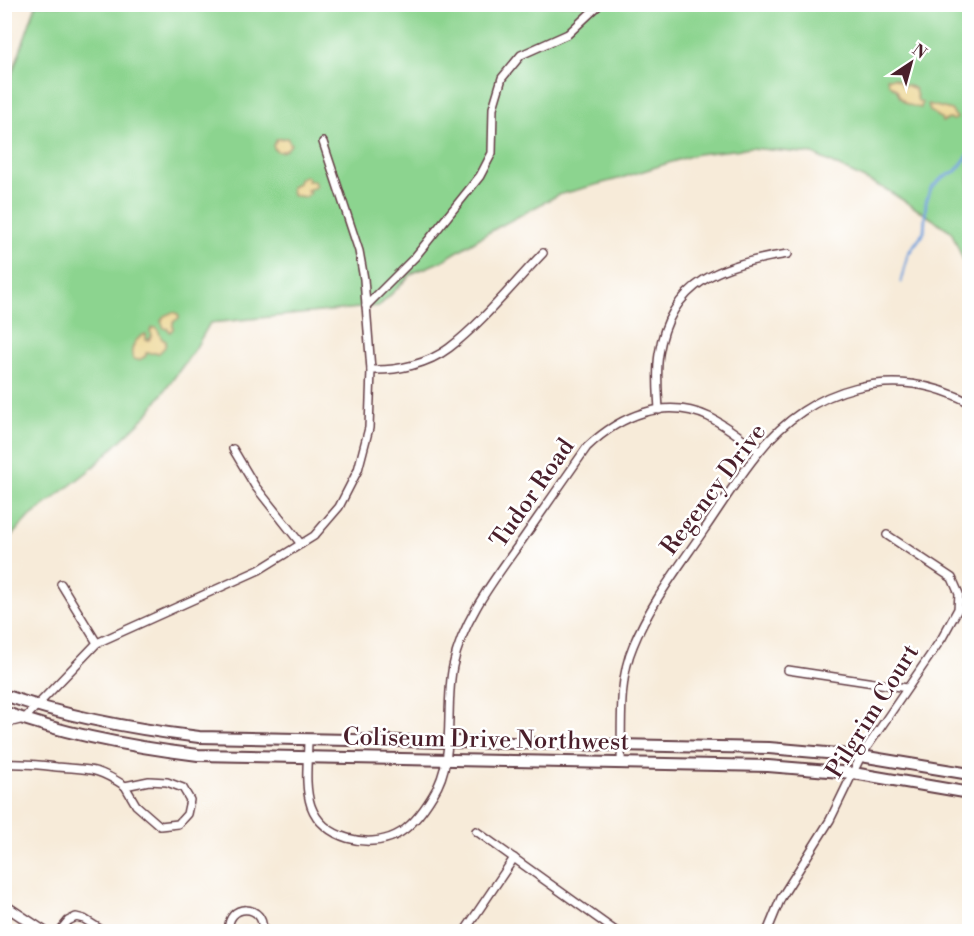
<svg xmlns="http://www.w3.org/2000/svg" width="974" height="936" viewBox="0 0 974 936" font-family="'Libre Bodoni',serif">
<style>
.green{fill:#8cd48f;stroke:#6b7a5d;stroke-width:1.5}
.sand{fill:#eeda9e;stroke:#9c7c64;stroke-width:1.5}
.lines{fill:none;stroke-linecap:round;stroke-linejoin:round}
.stream{stroke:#73a2dc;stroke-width:3}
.minor-casing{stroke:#643e45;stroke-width:10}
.tertiary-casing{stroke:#643e45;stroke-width:12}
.primary-casing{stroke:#643e45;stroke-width:14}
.minor{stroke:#fff;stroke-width:7}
.tertiary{stroke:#fff;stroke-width:9}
.primary{stroke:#fff;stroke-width:10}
.labels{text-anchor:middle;stroke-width:5;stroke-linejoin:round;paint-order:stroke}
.street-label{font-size:24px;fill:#4a1f2b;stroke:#fff}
</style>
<rect width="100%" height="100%" fill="#fff"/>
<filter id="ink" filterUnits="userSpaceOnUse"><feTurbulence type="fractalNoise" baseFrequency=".0167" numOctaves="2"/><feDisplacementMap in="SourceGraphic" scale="12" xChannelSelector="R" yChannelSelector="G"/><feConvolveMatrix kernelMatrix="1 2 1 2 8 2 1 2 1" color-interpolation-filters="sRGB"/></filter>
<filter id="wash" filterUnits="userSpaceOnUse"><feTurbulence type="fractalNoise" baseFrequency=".008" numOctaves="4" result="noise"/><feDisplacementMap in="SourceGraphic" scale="24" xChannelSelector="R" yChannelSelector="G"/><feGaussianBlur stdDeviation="1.35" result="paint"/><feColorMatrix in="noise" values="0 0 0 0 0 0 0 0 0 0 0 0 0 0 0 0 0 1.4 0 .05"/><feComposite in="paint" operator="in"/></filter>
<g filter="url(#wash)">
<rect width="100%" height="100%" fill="#f7ebd9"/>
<!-- green -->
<polygon class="green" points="36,5 969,5 969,274 951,231 887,190 813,154 751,148 697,154 618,179 558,195 491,231 442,261 413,273 379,306 210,323 195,349 147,415 90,470 27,519 5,543 5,88 9,83"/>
<!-- sand -->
<g class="sand">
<path d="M887,78H894L901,82L902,86L907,85L915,89L918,101L922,103L921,108C909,106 900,102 897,90L889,84Z"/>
<polygon points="928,104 951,110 957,118 954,120 949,119 942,122 941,118 930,111"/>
<path d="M287,138L291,144C288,150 281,154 275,150L273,145L277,139Z"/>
<polygon points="304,176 308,177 308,181 314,181 316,187 307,190 310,193 305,197 292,195 291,187 298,183 299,179"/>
<polygon points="173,312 178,314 179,318 173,322 173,329 170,332 168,329 164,328 161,321 164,316"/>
<path d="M152,328H157L162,339L166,341L165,347L159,353H146V356L139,360L133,359C129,349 136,337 146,334V340H149L152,335L150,331Z"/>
</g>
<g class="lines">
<!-- stream -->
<polyline class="stream" points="901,282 908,254 924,232 926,202 931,188 942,178 956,171 970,153"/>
</g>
</g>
<g filter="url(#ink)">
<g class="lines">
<!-- minor casing -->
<g class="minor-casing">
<g id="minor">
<polyline points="366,306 415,257 480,176 492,153 493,108 502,78 521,55 568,34 600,4"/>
<path d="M371,370C397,371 428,364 449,348C482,323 514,283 543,253"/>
<path d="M659,410C658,391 656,372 659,354C670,281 724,263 788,254"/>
<polyline points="233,449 255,486 301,544"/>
<polyline points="61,584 97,643"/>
<polyline points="788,670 907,688"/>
<polyline points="4,724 24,719 97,643 259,570 314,536 339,507 358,470 369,428 371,370 364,279 359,251 323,142"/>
<path d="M308,739C308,761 304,785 311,806C323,839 368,849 396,835C412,827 424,810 433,795C457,758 444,708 453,666C462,621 493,581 520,543C542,511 565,479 587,447C621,415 665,397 709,417C727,426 743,439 759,451"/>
<path d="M621,763C622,725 618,681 633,646C650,604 679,567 704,530C722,504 739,476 759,452C810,387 895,362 970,403"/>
<path d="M4,764C23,763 40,765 57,767C91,770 96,767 125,786"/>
<polygon points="149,781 167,782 183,788 190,800 187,814 178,824 160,826 136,805 125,786"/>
<polyline points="476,831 617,932"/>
<polyline points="59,932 68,921 76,917 84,919 105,932"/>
<path d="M229,932C225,902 267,903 262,932"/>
<polyline points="464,932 514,858"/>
<polyline points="767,932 781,898 830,820 861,756 942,638 958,609 959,594 952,578 887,535"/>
</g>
</g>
<!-- tertiary casing -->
<g class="tertiary-casing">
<polyline id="tertiary" points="4,905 45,932"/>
</g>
<!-- primary casing -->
<g class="primary-casing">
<g id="primary">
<path d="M4,695C67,717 133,729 199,737L769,748L861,756L970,774"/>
<path d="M4,712C66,735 133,747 198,755L768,766L853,773L970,793"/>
</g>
</g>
<!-- minor -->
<use href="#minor" class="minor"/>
<!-- tertiary -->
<use href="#tertiary" class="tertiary"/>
<!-- primary -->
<use href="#primary" class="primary"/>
</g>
</g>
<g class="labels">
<!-- street labels -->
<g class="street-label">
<text transform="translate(713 489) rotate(-53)" y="8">Regency Drive</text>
<text transform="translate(532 493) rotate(-55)" y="8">Tudor Road</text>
<text transform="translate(872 711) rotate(-58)" y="8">Pilgrim Court</text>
<text transform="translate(486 739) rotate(1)" y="8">Coliseum Drive Northwest</text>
</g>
</g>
<!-- margin -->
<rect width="974" height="936" fill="none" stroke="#fff" stroke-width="24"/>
<!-- north arrow -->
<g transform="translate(911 63) rotate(36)" stroke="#ffffff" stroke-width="4.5" paint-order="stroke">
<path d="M0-4.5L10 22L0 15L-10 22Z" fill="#4a1f2b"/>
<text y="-9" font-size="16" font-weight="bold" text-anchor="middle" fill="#4a1f2b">N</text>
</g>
</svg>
